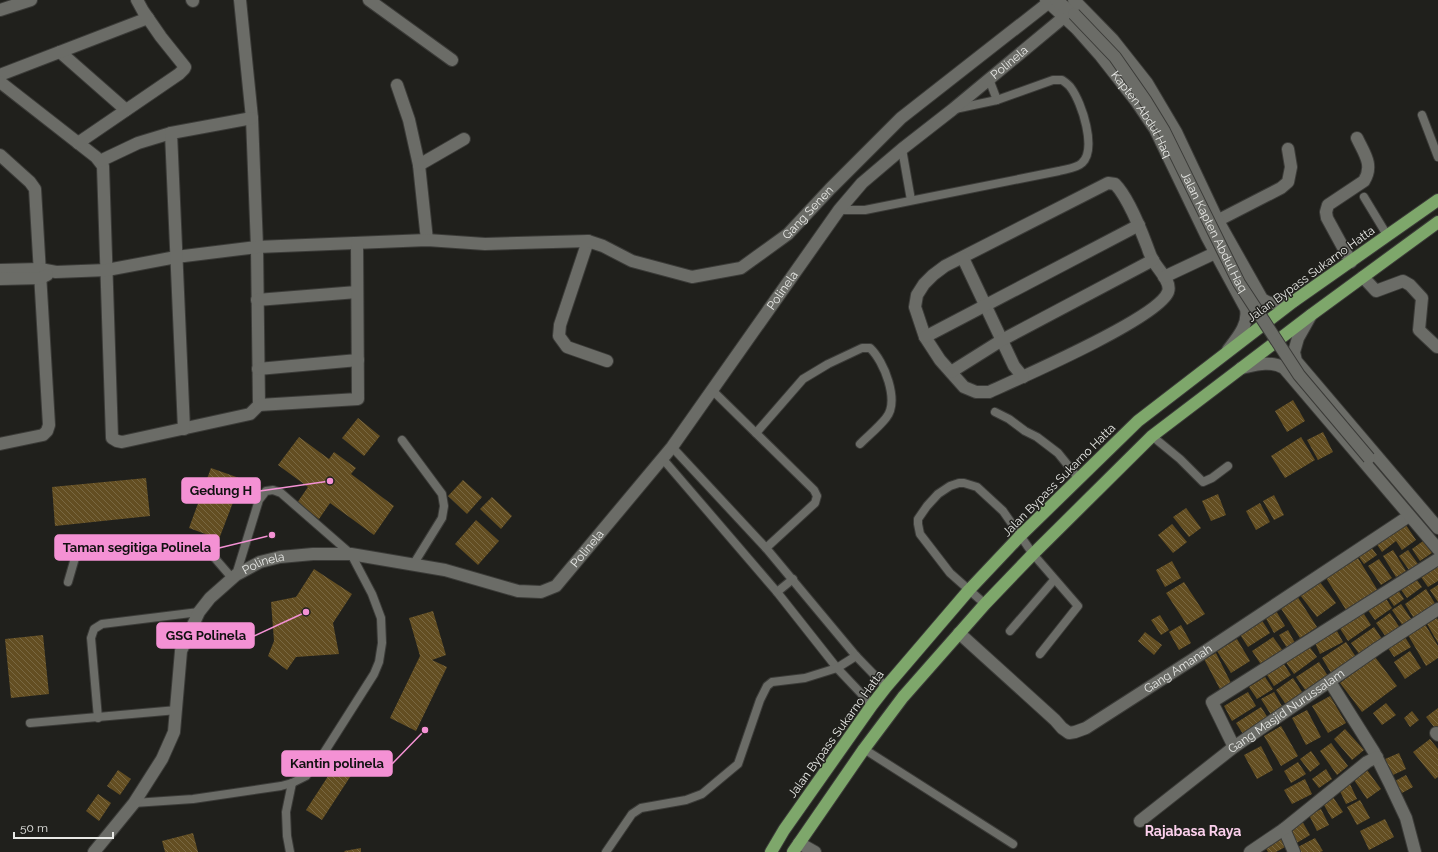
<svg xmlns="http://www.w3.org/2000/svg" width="1438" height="852" viewBox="0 0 1438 852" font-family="Raleway,sans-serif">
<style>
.building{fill:url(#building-back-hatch)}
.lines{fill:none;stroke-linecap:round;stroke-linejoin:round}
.lane-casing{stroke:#3b3b38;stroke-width:10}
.street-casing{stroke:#3b3b38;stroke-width:14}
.secondary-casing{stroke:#3b3b38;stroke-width:14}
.highway-casing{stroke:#3b3b38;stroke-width:14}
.lane{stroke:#6b6c67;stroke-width:8}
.street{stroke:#6b6c67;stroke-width:12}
.secondary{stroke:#6b6c67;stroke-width:12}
.highway{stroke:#7ea76b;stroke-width:12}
.secondary-bridge-casing{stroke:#3b3b38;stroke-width:14;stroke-linecap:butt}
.secondary-bridge{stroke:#6b6c67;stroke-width:12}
.labels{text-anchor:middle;stroke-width:3;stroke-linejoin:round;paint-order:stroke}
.street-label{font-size:12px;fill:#e8e9e6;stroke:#20201c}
.quarter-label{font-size:14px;font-weight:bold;fill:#fbd0ec;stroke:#20201c}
.leader{fill:none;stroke:#f491d4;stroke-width:1.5}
.callout-dot{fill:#f491d4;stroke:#20201c;stroke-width:1.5}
.callout{fill:#f491d4;stroke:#f491d4;stroke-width:1.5}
.callout-label{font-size:13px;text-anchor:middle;font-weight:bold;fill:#111}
</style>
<defs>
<pattern id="building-back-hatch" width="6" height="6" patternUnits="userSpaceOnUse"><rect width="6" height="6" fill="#634e22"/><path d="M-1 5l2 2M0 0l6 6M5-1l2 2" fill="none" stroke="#796842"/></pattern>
</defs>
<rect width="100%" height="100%" fill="#20201c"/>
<!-- building -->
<g class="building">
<polygon points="1293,400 1305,421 1287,432 1275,411"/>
<polygon points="358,418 380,436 364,456 342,438"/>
<polygon points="1323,432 1333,452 1318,460 1307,440"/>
<polygon points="299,437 329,459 334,452 356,468 351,474 394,506 374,535 330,503 319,519 297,503 308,487 278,465"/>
<polygon points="1301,437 1315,460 1285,478 1271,456"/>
<polygon points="211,468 242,479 219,539 189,528"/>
<polygon points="146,478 150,516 55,526 52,487"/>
<polygon points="463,480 482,497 467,514 448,496"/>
<polygon points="1218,494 1226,515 1211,521 1202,501"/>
<polygon points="1274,495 1284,515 1274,520 1263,501"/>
<polygon points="492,497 512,516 501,529 480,509"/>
<polygon points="1260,503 1270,522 1256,530 1246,511"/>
<polygon points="1186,508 1201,528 1189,537 1173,517"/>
<polygon points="476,520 499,541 478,565 455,544"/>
<polygon points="1404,522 1416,540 1402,550 1396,541 1382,552 1376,543"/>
<polygon points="1172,524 1187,542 1173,553 1158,535"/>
<polygon points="1423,541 1432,553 1420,561 1412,549"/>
<polygon points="1368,543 1377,555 1364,564 1356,553"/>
<polygon points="1393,550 1406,571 1396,577 1383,556"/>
<polygon points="1408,550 1418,564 1409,570 1399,556"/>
<polygon points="1358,558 1378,591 1346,610 1326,578"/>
<polygon points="1379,559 1392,578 1381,585 1368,566"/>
<polygon points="1172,561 1181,578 1165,587 1156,570"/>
<polygon points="1438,561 1438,581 1428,587 1419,574"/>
<polygon points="314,569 352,594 333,623 339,654 296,657 287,670 268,656 274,641 271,602 296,597"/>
<polygon points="1414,576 1422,587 1407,598 1399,587"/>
<polygon points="1319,581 1336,603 1317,617 1300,595"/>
<polygon points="1184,582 1205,614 1187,625 1166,593"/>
<polygon points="1438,585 1438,602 1430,590"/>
<polygon points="1426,589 1436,605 1415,620 1405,604"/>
<polygon points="1398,590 1404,599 1394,606 1388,597"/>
<polygon points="1297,596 1317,627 1300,638 1280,607"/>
<polygon points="1385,597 1392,608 1375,620 1367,609"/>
<polygon points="1401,604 1412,620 1403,626 1392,610"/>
<polygon points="1275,609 1285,626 1274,633 1264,615"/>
<polygon points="433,611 446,655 432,660 447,667 416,731 390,718 420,656 409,618"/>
<polygon points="1362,611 1371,625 1348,641 1339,627"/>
<polygon points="1390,613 1400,628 1386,637 1376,623"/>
<polygon points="1160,615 1169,630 1161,635 1151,620"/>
<polygon points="1437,618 1438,620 1438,643 1427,624"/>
<polygon points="1261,619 1270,633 1248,647 1239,633"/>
<polygon points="1425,624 1438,646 1438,658 1426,666 1408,635"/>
<polygon points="1181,625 1191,643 1179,650 1169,632"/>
<polygon points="1374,627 1382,639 1360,655 1351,643"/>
<polygon points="1288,630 1295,643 1287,648 1279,635"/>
<polygon points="1337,631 1343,642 1320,654 1315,643"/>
<polygon points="1145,632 1162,645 1154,655 1138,641"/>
<polygon points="43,635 49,694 11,698 5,639"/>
<polygon points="1273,637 1283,651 1262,666 1252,651"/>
<polygon points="1405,637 1411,647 1394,657 1388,648"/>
<polygon points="1237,639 1250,661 1231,673 1217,651"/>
<polygon points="1346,642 1356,657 1331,673 1322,658"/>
<polygon points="1308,645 1317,657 1294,674 1285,661"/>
<polygon points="1410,651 1421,668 1405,679 1394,662"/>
<polygon points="1216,653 1233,687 1222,693 1204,659"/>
<polygon points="1375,657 1397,686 1362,712 1340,683"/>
<polygon points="1319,662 1328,676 1306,691 1296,677"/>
<polygon points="1284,664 1291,675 1274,686 1267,675"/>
<polygon points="1265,677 1273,689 1257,699 1249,687"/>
<polygon points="1293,678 1304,695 1287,706 1276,690"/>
<polygon points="1248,692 1256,706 1232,721 1224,706"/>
<polygon points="1274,692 1283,708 1271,715 1261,699"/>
<polygon points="1330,696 1346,723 1328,733 1312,706"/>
<polygon points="1386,703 1396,715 1382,725 1373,713"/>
<polygon points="1261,707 1268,718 1243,734 1236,723"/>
<polygon points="1438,708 1438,732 1426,717"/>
<polygon points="1307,710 1321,737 1306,745 1292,718"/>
<polygon points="1412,711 1419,720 1410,727 1404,718"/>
<polygon points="1281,726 1298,756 1281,766 1264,736"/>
<polygon points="1345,729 1364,750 1352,760 1334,739"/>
<polygon points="1430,739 1438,749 1438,777 1435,779 1413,752"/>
<polygon points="1331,743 1348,766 1337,775 1320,751"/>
<polygon points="1261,746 1273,770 1257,779 1244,755"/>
<polygon points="1311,751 1320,764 1310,772 1300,759"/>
<polygon points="1399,753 1406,769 1393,775 1385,759"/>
<polygon points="1298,762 1306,774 1291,783 1284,771"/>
<polygon points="336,764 352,774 322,820 306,810"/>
<polygon points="1326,769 1332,779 1319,788 1312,779"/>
<polygon points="118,770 131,779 120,795 107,786"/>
<polygon points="1367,770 1381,789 1367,799 1354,780"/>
<polygon points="1406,775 1413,787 1402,793 1395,781"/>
<polygon points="1305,779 1312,794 1292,804 1284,790"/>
<polygon points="1350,784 1357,799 1346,804 1339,789"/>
<polygon points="98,794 111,803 99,821 86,811"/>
<polygon points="1331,794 1343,812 1332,819 1321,800"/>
<polygon points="1360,800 1370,818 1357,825 1347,807"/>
<polygon points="1321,809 1329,825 1317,831 1309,815"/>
<polygon points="1385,819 1394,837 1369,850 1360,831"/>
<polygon points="1302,821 1310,835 1295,844 1287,829"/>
<polygon points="193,833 198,852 165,852 162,841"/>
<polygon points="1282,837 1287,846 1276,852 1268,852 1265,847"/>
<polygon points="1315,838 1323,851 1320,852 1301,852 1298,847"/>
<polygon points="361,848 361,852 345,852 344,851"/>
</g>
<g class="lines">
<!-- lane casing -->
<g class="lane-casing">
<g id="lane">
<polyline points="989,79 997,100"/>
<polyline points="1422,115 1438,157"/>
<polyline points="902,149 911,200"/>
<polyline points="1364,197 1387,235"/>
<path d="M839,210H865L1059,171C1066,169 1077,168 1082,163C1097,149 1082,103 1071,88C1069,85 1065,82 1062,80H1053L997,100L955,109"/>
<polyline points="712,390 814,490 817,496 815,503 766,548"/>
<polyline points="995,412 1009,419 1025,431 1037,437 1058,453 1079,479"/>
<path d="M756,433L803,379L828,364L862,348H870C884,361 900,401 886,418C879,427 868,436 860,444"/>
<polyline points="1152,436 1180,459 1203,482 1212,478 1228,466"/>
<polyline points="402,440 442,494 444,506 442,518 413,565"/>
<polyline points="672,447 766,548 856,656 886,687"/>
<polyline points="662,458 777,592 837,668 872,705"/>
<polyline points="68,582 75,558 88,550 182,545 197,548 213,556 232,578"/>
<polyline points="777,592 793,579"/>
<polyline points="985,604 950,573 920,534 918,524 918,519 927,506 938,494 950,486 959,483 964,483 977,487 1003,511 1033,554 1078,606 1040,654"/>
<polyline points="1010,631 1054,580"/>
<polyline points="98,718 91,638 94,629 102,624 199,612"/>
<polyline points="30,723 177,710"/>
<polyline points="864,749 1013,844"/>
<polyline points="134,803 193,799 281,786 292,783 306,776 312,768 320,759 374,674 379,662 382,643 381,618 372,594 351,554 281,493 273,490 266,491 259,500 236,575"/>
<polyline points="290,852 287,836 286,812 292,783"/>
<polyline points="606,852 632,814 641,808 686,800 702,794 738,764 760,700 767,686 772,682 805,678 837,668 856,656"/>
</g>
</g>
<!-- street casing -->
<g class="street-casing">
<g id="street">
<polyline points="192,0 193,1"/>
<polyline points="369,0 452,60"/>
<polyline points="0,10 31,0"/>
<polyline points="60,52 126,110"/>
<polyline points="0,75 148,18"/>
<polyline points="0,82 96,157 103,166 112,438 117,441 122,442 250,414 259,405 257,247 252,118 240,0"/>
<polyline points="397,85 409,120 419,165 427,240"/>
<polyline points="78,143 179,74 184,69 185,67 161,37 143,11 137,0"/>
<polyline points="0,155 30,182 35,189 49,425 47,431 43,435 0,444"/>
<polyline points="100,161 138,143 171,133"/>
<polyline points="419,165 464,139"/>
<path d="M1108,183L1115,184C1127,196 1141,230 1147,246C1149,251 1150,256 1153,260C1157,269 1172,281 1168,292C1158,318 1020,378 989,392H976L964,387L940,360L925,337L915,307L917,295L924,284L933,275L945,266Z"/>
<polyline points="1209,225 1281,188 1288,182 1291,167 1288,149"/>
<polyline points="588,241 560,325 559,336 567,347 607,361"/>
<polyline points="963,258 1014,366 1023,377"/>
<path d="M1351,262L1327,218L1326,212L1328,205L1364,181C1374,165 1364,153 1357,138"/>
<path id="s1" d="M0,270L40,269L56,272L107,270L176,257L257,247L427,240L485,244L588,241L603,246L632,261L692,277L741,268L788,234L830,189L901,118L1048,3"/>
<polyline points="1164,277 1215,253"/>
<polyline points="1363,277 1376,291 1403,281 1410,285 1422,298 1419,330 1437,347"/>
<polyline points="0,279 41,278 47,275"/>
<polyline points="257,300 357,292"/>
<polyline points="925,337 1139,225"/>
<polyline points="258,369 358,360"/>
<polyline points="951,372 1002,340 1153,260"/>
<polyline points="259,405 358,399 357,243"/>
<polyline points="184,429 171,133 252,118"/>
<path id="s2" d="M959,633L1055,720L1062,728L1069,733L1075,732L1086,728L1198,656L1409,516"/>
<polyline points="1330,682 1374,752 1389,782 1406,818 1415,852"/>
<polyline points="1436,733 1438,735"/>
<polyline points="1234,747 1212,702 1438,559"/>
<path id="s3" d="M1140,821L1234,747L1378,648L1438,609"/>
<polyline points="1284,829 1294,852"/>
<polyline points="799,843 815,852"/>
<path id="s4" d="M94,852L134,803L162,759L174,732L181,651L199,612L210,598L236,575L260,562L280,557L313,554H351L445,570L518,591L541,592L556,586L672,447L839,210L862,183L902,149L952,110L1064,17"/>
<polyline points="1250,852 1284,829 1367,762 1377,757"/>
</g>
</g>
<!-- secondary casing -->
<g class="secondary-casing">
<g id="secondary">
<path id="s5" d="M1046,0L1077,29L1100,55L1136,101L1155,129L1207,237L1246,309C1249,325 1237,338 1228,350"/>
<polyline points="1056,0 1074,14"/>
<polyline points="1074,0 1113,40 1147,83 1176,132 1218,221 1262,299 1269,303 1294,301"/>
<polyline points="1311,315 1298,338 1294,352 1296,361 1438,528"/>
<path d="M1241,368C1255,365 1270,360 1284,368L1438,549"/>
</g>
</g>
<!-- highway casing -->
<g class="highway-casing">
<g id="highway">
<polyline points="771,852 784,830 872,705 886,687 969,590 1020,536 1138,421 1294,301 1438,200"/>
<polyline points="793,852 864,749 903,697 985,604 1033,554 1152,436 1311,315 1438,222"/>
</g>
</g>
<!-- lane -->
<use href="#lane" class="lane"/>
<!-- street -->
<use href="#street" class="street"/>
<!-- secondary -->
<use href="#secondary" class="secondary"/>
<!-- highway -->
<use href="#highway" class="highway"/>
<!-- secondary-bridge casing -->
<g class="secondary-bridge-casing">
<g id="secondary-bridge">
<path id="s6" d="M1074,14L1115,57L1145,100L1164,131L1239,283L1299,375L1369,458"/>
</g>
</g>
<!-- secondary-bridge -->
<use href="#secondary-bridge" class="secondary-bridge"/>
</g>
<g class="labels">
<!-- street labels -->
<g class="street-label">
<text dy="4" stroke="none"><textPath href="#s4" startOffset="1348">Polinela</textPath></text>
<text dy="4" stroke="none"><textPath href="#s5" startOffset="150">Kapten Abdul Haq</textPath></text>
<text dy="4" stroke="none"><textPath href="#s1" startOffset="838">Gang Senen</textPath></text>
<text dy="4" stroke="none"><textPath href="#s6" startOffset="261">Jalan Kapten Abdul Haq</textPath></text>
<text transform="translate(1311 274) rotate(-36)" y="4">Jalan Bypass Sukarno Hatta</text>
<text dy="4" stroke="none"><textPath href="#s4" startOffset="1024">Polinela</textPath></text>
<text transform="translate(1059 480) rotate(-45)" y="4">Jalan Bypass Sukarno Hatta</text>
<text dy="4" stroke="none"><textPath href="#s4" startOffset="700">Polinela</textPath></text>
<text dy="4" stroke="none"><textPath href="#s4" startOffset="352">Polinela</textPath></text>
<text dy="4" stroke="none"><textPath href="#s2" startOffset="276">Gang Amanah</textPath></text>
<text dy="4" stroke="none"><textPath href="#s3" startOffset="183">Gang Masjid Nurussalam</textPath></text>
<text transform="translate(836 734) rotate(-54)" y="4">Jalan Bypass Sukarno Hatta</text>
</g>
<!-- quarter labels -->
<g class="quarter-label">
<text x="1193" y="836">Rajabasa Raya</text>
</g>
</g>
<!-- callouts -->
<path class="leader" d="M330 481L260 491M272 535L219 548M306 612L254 636M425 730L392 764"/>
<g class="callout-dot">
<circle cx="330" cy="481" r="4"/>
<circle cx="272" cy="535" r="4"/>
<circle cx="306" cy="612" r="4"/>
<circle cx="425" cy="730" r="4"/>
</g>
<g class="callout">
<rect x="182" y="478" width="78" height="25" rx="4"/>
<rect x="55" y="535" width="164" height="25" rx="4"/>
<rect x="157" y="623" width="97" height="25" rx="4"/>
<rect x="282" y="751" width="110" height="25" rx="4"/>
</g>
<g class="callout-label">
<text x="221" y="495">Gedung H</text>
<text x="137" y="552">Taman segitiga Polinela</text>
<text x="206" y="640">GSG Polinela</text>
<text x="337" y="768">Kantin polinela</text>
</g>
<!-- scale -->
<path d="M14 832v6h99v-6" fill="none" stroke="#e8e9e6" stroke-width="2"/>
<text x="20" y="832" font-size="12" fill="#e8e9e6" stroke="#20201c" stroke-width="3" paint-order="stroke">50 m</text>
</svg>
